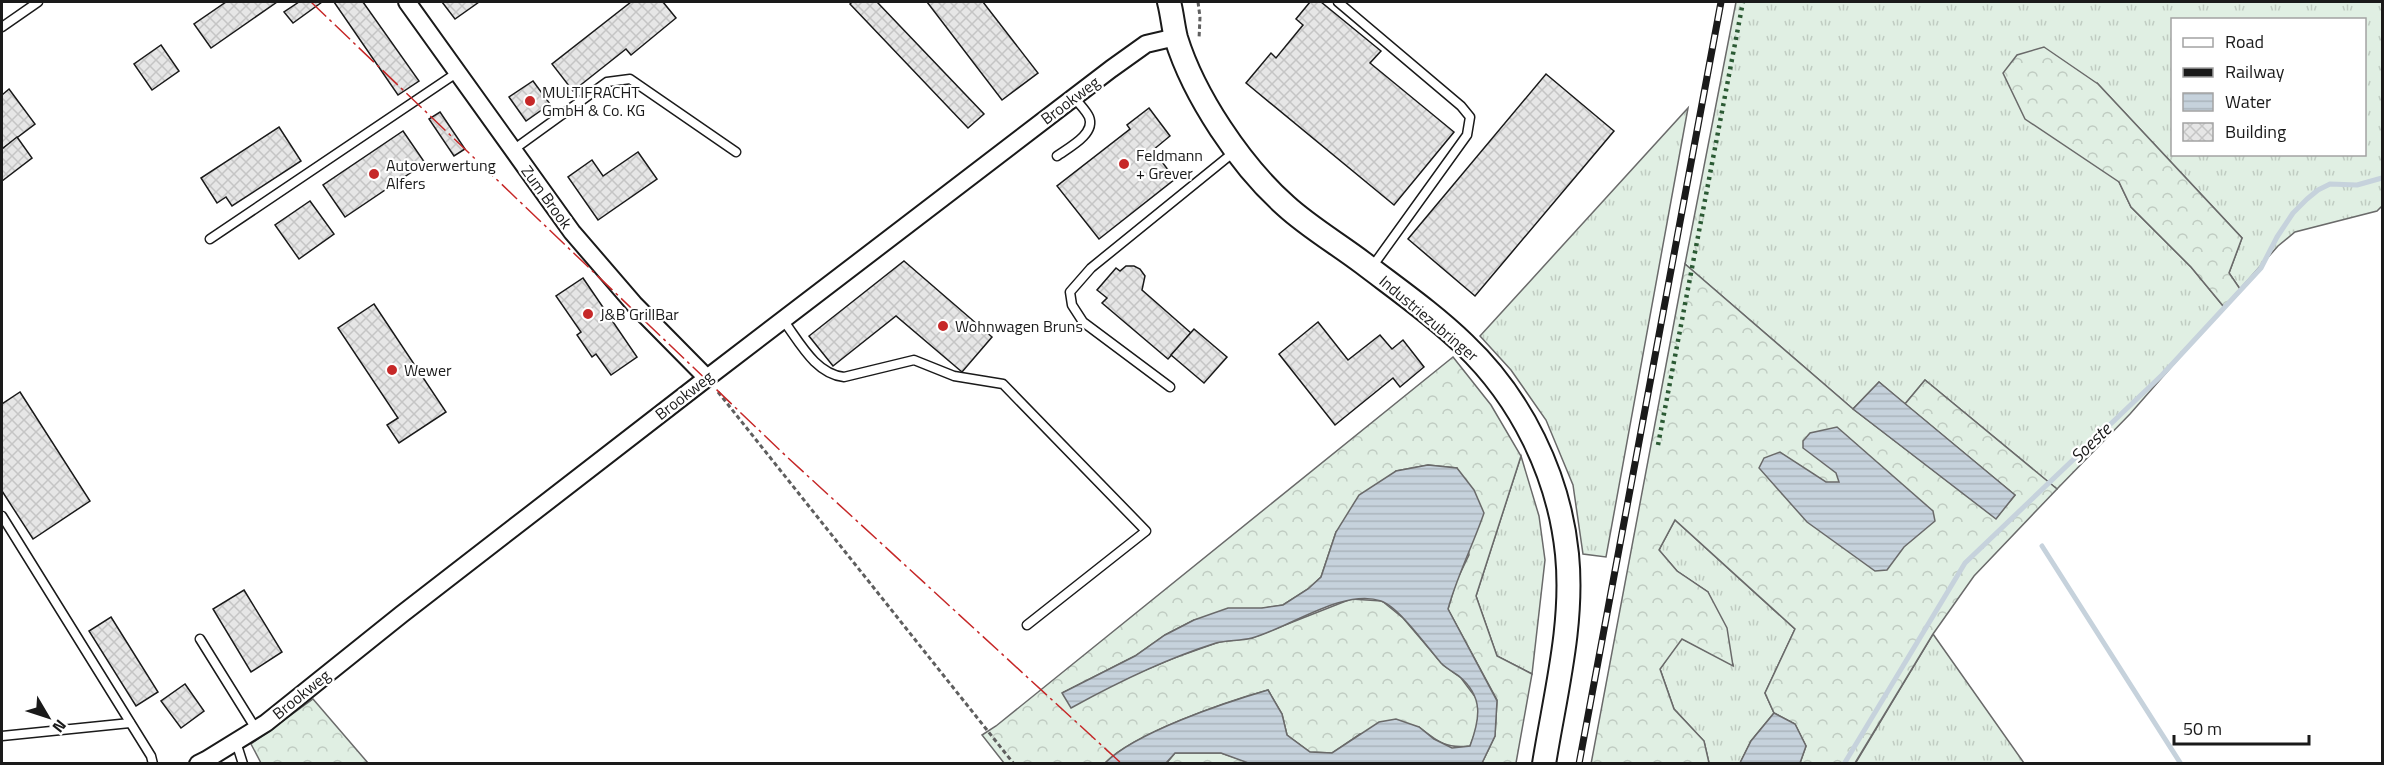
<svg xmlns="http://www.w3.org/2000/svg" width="2384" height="765" viewBox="0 0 2384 765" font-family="'Titillium Web',sans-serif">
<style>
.grass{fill:url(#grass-tufts);stroke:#6a6a6a;stroke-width:1.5;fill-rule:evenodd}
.forest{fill:url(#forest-crowns);stroke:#6a6a6a;stroke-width:1.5}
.water{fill:url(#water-rules);stroke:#6a6a6a;stroke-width:1.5}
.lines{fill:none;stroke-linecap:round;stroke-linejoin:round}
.stream{stroke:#c6d2dc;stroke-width:5}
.building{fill:url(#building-cross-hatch);stroke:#1a1a1a;stroke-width:1.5}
.lane-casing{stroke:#1a1a1a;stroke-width:11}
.street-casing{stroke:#1a1a1a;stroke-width:20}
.secondary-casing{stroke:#1a1a1a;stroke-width:26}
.path{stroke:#5f5f5f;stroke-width:3;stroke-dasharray:4.5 3;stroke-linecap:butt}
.lane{stroke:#fff;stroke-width:8}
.street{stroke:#fff;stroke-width:16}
.secondary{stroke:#fff;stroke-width:22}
.rail-casing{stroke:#1a1a1a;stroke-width:7}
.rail{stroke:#fff;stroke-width:4.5;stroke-dasharray:14;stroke-linecap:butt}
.hedge{stroke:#2b5a34;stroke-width:4.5;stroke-dasharray:3 4.5;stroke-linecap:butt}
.power{stroke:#c62828;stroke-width:1.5;stroke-dasharray:21 4.5 3 4.5;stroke-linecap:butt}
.poi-dot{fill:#c62828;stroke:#fff;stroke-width:2}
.labels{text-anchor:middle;stroke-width:4.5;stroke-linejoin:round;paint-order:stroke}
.poi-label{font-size:16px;fill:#1a1a1a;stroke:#fff;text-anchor:start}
.street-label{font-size:16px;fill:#1a1a1a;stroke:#fff}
.water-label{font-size:18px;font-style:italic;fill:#1a1a1a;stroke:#fff}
</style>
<defs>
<pattern id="grass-tufts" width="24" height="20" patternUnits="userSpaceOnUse" patternTransform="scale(1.5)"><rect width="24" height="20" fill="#e0efe3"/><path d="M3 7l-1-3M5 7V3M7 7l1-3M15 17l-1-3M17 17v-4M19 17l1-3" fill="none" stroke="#c0ccc2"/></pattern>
<pattern id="forest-crowns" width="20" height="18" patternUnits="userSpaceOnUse" patternTransform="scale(1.5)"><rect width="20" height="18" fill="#e0efe3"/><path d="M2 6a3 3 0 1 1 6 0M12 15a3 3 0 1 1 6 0" fill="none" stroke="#c0ccc2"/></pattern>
<pattern id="water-rules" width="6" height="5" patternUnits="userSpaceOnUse" patternTransform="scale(1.5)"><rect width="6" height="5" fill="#c6d2dc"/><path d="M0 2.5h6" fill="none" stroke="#aab4bc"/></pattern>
<pattern id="building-cross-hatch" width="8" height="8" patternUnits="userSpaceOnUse" patternTransform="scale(1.5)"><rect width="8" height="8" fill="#e6e6e6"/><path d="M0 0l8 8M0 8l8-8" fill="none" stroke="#c5c5c5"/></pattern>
</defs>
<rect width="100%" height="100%" fill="#fff"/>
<!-- grass -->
<g class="grass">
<path d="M1736,2H2382V206L2377,211L2295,232L2278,246L2240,289L2229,273L2242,238L2098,84L2119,182L2131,207L2191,267L2224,307L2130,414L2057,489L1925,380L1905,404L1879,382L1853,409L1685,264ZM2172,20H2364V154H2172Z"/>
<polygon points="1688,108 1606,557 1583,554 1573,485 1546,420 1511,370 1480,336"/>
<polygon points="1521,456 1539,516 1545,560 1532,674 1497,656 1476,596"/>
<polygon points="1675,520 1795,629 1765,693 1774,713 1751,741 1740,763 1709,763 1704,741 1674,709 1660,669 1681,638 1733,665 1708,592 1677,571 1659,550"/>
<polygon points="1933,634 2024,763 1855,764"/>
</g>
<!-- forest -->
<g class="forest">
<polygon points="2044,47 2098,84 2242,238 2229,273 2240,289 2224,307 2191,267 2131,207 2119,182 2025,119 2003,73 2017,55"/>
<polygon points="1685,264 1853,409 1996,518 2015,495 1905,404 1925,380 2057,489 1974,576 1933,634 1855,763 1800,763 1806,746 1795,724 1774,713 1765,693 1795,629 1675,520 1659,550 1677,571 1708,592 1727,628 1733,666 1682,639 1660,669 1674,709 1704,741 1709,763 1591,764"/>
<path d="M1453,357L1491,405L1521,456L1476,596L1497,656L1532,674L1516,763H1482L1495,736L1497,700L1448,609L1456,582L1469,555L1457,468L1428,465L1396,471L1336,532L1321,577L1308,589L1283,605L1194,620L1165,635L1135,656L1062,693L1126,678L1174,658L1219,642L1252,638L1351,599L1382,601L1403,618L1443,665L1461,678L1479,702L1477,728L1470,746C1446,749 1438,742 1419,727L1360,734L1332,753L1310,752L1287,735L1282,714L1268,690C1225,702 1135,733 1105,763H1004L982,735L996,726Z"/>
<polygon points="313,699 368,763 261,763 251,744"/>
<polygon points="1175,753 1221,753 1251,763 1166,764"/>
</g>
<!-- water -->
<g class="water">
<polygon points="1879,382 2015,495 1996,519 1853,409"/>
<polygon points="1837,427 1933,511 1935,521 1904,547 1887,570 1875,571 1807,522 1759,468 1764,458 1780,452 1826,482 1839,482 1836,473 1803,448 1803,441 1810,433"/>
<path d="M1428,465L1457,468L1474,490L1484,513C1473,545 1457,576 1448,609L1497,701L1495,736L1482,763L1251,764L1221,753H1175L1166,763H1105C1136,732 1224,703 1268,690L1282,714L1287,735L1310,752L1332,753L1379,722L1396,719L1419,727L1434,739L1452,748L1470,746C1480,719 1484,697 1459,676C1453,672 1446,668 1441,663C1428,648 1399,607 1381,601C1343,588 1289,628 1252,638C1240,641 1228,640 1216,643C1165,659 1118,682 1071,708L1062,693L1135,656L1165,635L1194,620L1228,608H1262L1283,605L1308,589L1321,577L1336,532L1359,495L1396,471Z"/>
<polygon points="1774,713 1795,724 1806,746 1800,763 1740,763 1751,741"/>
</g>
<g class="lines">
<!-- stream -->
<g class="stream">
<polyline points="2042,546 2181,764"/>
<polyline points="1844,764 1965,563 2162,375 2261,268 2277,237 2293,213 2307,199 2318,190 2330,184 2357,185 2382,178"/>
</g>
</g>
<!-- building -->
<g class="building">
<polygon points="226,2 277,2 211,48 194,24"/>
<polygon points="299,2 322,2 293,23 284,12"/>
<polygon points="334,2 363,2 419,81 398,95"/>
<polygon points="442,2 479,2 455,19"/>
<polygon points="631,2 663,2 676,18 631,55 626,49 573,91 552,64"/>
<polygon points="852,2 877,2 984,114 968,128 850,4"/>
<polygon points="927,2 983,2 1038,73 1002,100"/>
<polygon points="1310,2 1321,2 1381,51 1370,63 1454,132 1394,205 1246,83 1271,53 1276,58 1303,25 1296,19"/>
<polygon points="161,45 179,71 152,90 134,64"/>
<polygon points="1546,74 1614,131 1475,296 1408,239"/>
<polygon points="533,81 550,104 526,121 509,97"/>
<polygon points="9,89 35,124 2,149 2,95"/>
<polygon points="1149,108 1170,136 1153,150 1175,179 1099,239 1057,186 1130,129 1127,125"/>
<polygon points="440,112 465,149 454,156 429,119"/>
<polygon points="279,127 301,161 232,206 226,197 217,203 201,178"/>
<polygon points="403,131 425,163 345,217 323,185"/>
<polygon points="17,137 32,158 2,181 2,149"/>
<polygon points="638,152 657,179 598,220 568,177 592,160 603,176"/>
<polygon points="310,201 334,234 299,259 275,225"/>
<polygon points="904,261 992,337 962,372 896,316 833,366 809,336"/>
<polygon points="1126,266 1134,266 1140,269 1145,276 1142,290 1191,333 1168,359 1102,303 1107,298 1097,290 1116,268 1120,271"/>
<polygon points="583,278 637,357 611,375 596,354 592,357 577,335 581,332 556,296"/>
<polygon points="374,304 446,412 399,443 387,425 398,418 338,328"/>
<polygon points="1318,322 1348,360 1380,335 1392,349 1403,340 1424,367 1400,387 1393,378 1335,425 1279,354"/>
<polygon points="1194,329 1227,357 1204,383 1171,355"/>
<polygon points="20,392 90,501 33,539 2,491 2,404"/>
<polygon points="244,590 282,652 251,672 213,609"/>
<polygon points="111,617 158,692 136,706 89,631"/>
<polygon points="185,684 204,711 181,728 161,701"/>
</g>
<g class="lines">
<!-- lane casing -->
<g class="lane-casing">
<g id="lane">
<polyline points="1338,2 1461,106 1470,117 1467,135 1372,267"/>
<polyline points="2,27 38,2"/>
<polyline points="513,150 607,82 630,79 736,152"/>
<path d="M1057,156C1068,148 1096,134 1089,117C1086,110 1078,103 1074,97"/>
<polyline points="210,239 458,72"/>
<path d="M783,320C799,341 815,374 844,377L914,360L954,376L1003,384L1146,531L1027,625"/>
<polyline points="1170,387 1083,322 1072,305 1070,292 1091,268 1234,152"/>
<polyline points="2,516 151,756 153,764"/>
<polyline points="200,639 256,729"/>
<polyline points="2,736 130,723"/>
<polyline points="236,742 243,764"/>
</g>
</g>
<!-- street casing -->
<g class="street-casing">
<g id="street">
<polyline points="407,2 572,232 634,304 707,378"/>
<polyline points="198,764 206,760 266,723 402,614 707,378 1111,69 1146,44 1176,37"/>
</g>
</g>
<!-- secondary casing -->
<g class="secondary-casing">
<path id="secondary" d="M1169,2C1172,13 1173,26 1176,38C1194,96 1240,165 1286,206C1309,227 1338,244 1363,263C1397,289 1433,314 1464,344C1521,398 1559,475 1567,554C1574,624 1555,695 1544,764"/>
</g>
<!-- path -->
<g class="path">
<polyline points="1198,2 1200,17 1199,39"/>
<polyline points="718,392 1014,764"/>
</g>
<!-- lane -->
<use href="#lane" class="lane"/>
<!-- street -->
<use href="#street" class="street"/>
<!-- secondary -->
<use href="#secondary" class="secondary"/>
<!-- rail casing -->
<g class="rail-casing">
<polyline id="rail" points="1579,764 1721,2"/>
</g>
<!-- rail -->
<use href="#rail" class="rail"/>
<!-- hedge -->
<polyline class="hedge" points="1658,445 1743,2"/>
<!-- power -->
<polyline class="power" points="311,2 786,456 1122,764"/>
</g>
<!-- markers -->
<g class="poi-dot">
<circle cx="530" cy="101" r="6"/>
<circle cx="1124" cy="164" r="6"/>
<circle cx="374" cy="174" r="6"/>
<circle cx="588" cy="314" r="6"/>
<circle cx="943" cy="326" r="6"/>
<circle cx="392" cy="370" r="6"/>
</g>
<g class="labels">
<!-- poi labels -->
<g class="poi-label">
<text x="542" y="98">MULTIFRACHT<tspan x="542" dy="18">GmbH &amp; Co. KG</tspan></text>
<text x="1136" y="161">Feldmann<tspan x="1136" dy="18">+ Grever</tspan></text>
<text x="386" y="171">Autoverwertung<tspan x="386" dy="18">Alfers</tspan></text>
<text x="600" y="320">J&amp;B GrillBar</text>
<text x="955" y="332">Wohnwagen Bruns</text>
<text x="404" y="376">Wewer</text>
</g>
<!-- street labels -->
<g class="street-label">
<text transform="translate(1070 100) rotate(-37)" y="6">Brookweg</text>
<text transform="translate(547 197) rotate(54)" y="6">Zum Brook</text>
<text transform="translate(1429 318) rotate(40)" y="6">Industriezubringer</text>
<text transform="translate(684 395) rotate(-38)" y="6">Brookweg</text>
<text transform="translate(301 694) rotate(-39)" y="6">Brookweg</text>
</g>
<!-- water labels -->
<g class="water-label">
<text transform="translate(2091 443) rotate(-44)" y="6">Soeste</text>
</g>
</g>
<!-- border -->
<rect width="2384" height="765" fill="none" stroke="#1a1a1a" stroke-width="6"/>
<!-- legend -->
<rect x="2171" y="18" width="195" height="138" fill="#ffffff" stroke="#a3a3a3" stroke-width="1.5"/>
<rect x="2183" y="38" width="30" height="9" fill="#ffffff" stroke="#a3a3a3" stroke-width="1.5"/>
<text x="2225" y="48" font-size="18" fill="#1a1a1a">Road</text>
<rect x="2183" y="68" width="30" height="9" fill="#1a1a1a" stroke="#a3a3a3" stroke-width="1.5"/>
<text x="2225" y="78" font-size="18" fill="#1a1a1a">Railway</text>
<rect x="2183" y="93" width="30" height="18" fill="url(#water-rules)" stroke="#a3a3a3" stroke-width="1.5"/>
<text x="2225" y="108" font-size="18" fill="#1a1a1a">Water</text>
<rect x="2183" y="123" width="30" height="18" fill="url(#building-cross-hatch)" stroke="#a3a3a3" stroke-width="1.5"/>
<text x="2225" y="138" font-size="18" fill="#1a1a1a">Building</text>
<!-- north arrow -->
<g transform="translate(48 717) rotate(129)" stroke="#ffffff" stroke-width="4.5" paint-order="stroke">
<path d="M0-4.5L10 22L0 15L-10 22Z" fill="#1a1a1a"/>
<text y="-9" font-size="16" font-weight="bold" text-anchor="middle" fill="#1a1a1a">N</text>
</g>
<!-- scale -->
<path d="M2174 735v9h135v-9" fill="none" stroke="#1a1a1a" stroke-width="3"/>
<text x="2183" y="735" font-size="18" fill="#1a1a1a" stroke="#ffffff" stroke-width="4.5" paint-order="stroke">50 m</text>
</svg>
